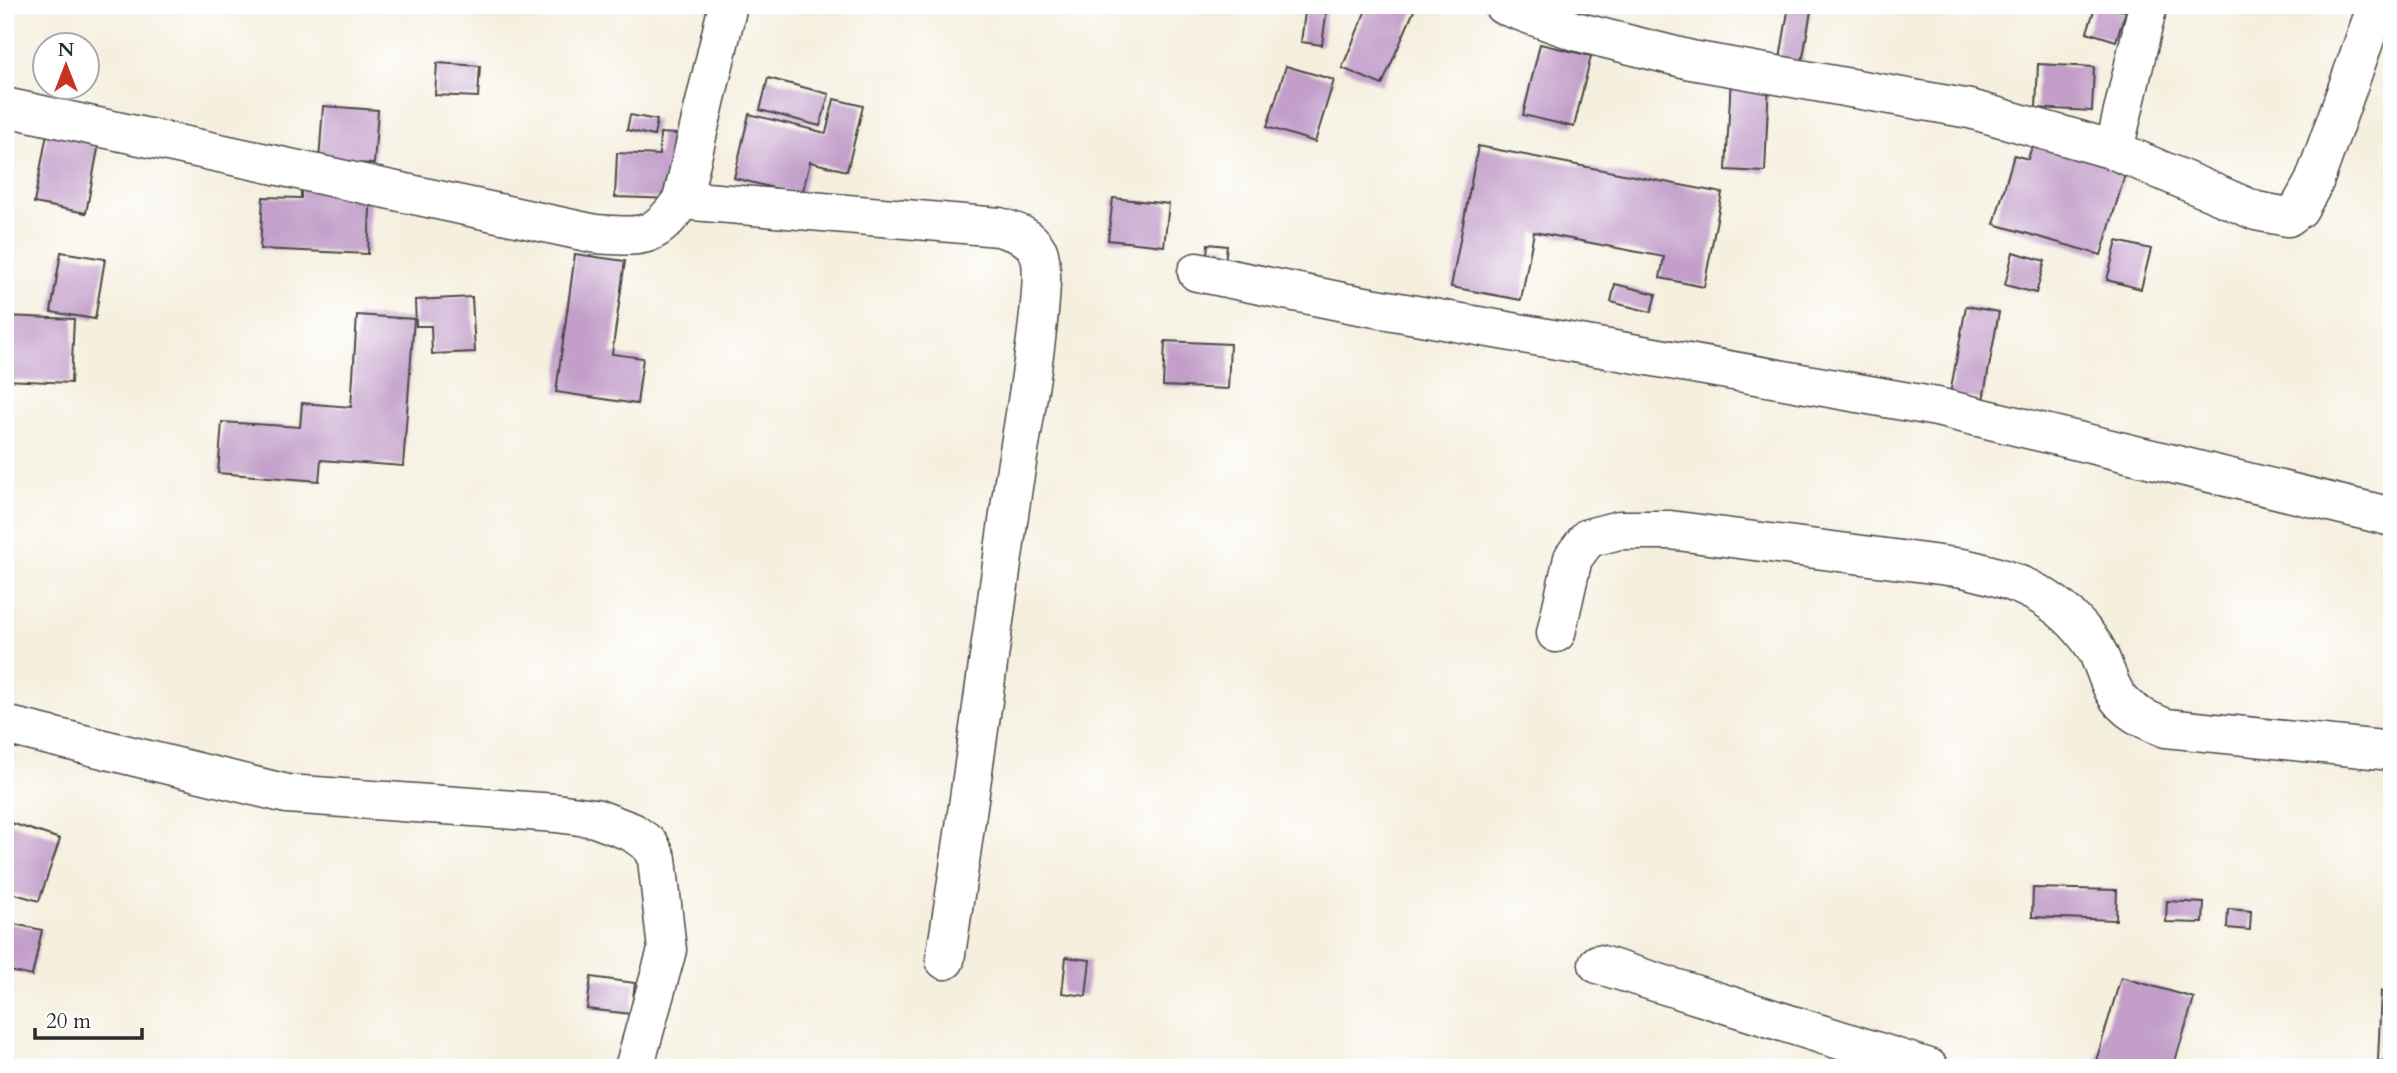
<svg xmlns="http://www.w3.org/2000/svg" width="2397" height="1073" viewBox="0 0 2397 1073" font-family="Cardo,serif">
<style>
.building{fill:#c29ec9}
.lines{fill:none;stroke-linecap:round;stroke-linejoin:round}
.minor-casing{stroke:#494846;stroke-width:41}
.minor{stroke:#fff;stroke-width:38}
</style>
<rect width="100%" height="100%" fill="#fff"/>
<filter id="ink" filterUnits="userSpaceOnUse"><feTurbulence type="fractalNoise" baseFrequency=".0143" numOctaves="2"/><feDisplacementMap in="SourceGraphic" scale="14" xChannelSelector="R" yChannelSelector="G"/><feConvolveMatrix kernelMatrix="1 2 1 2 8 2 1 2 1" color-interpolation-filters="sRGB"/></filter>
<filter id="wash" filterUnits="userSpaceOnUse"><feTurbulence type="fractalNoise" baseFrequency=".00686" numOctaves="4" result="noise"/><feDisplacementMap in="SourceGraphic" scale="28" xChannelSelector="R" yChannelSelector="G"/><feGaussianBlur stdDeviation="1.57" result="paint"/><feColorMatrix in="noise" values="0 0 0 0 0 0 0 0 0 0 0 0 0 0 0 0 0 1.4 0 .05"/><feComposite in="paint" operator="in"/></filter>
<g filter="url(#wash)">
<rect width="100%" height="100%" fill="#f5efde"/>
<g id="blocks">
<!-- building -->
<g class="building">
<polygon points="1306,5 1327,8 1322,45 1301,42"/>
<polygon points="1368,5 1416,6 1382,85 1342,68"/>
<polygon points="1789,5 1812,5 1802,63 1780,59"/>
<polygon points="2096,5 2126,11 2116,41 2087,32"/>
<polygon points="1540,44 1591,56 1574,127 1523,115"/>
<polygon points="437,63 480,66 478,97 435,95"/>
<polygon points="2038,64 2094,67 2092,111 2036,108"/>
<polygon points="1286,66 1334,80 1315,142 1267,127"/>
<polygon points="768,78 829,94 820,126 760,110"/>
<polygon points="1731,78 1769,80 1765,172 1726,170"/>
<polygon points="834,99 863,106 847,171 810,162 802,195 734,178 749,114 826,133"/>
<polygon points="323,106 378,110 374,164 319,161"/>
<polygon points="630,115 657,120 654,136 627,130"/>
<polygon points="48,128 100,138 86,213 34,203"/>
<polygon points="660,133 677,134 674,199 615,197 617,153 659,155"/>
<polygon points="2036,134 2129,161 2101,255 1994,224 2014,155 2028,159"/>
<polygon points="1478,146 1722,193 1704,287 1660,278 1664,257 1534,232 1521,300 1451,287"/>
<polygon points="301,183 371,186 368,254 260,249 263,197 301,198"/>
<polygon points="1113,198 1169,204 1164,246 1108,240"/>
<polygon points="2117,241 2151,249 2141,289 2107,280"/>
<polygon points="1208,244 1227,246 1224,269 1206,267"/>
<polygon points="61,252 105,259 95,319 51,312"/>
<polygon points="2013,252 2045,261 2036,293 2005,285"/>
<polygon points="575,254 625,261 612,354 643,358 637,404 556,392"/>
<polygon points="1615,284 1656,294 1651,312 1611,302"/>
<polygon points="472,297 475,352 432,354 431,326 416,326 415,300"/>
<polygon points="1966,306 1999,312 1983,400 1950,394"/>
<polygon points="357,315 414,319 403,466 321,460 319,481 218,473 222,422 300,427 302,403 351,407"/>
<polygon points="5,316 74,319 71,383 5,380"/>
<polygon points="1165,341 1230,344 1228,389 1163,386"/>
<polygon points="5,821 60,839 39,901 5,891"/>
<polygon points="2033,888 2117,890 2116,920 2032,917"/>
<polygon points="2167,901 2204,903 2203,923 2166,922"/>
<polygon points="2228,909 2251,911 2250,930 2227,928"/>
<polygon points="5,922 42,930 32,976 5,970"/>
<polygon points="1066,957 1090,960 1086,996 1062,993"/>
<polygon points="591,977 635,983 631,1014 587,1009"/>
<polygon points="2121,977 2194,998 2173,1068 2094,1068"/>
<polygon points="2381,991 2392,992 2392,1062 2378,1061"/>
</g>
</g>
</g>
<g filter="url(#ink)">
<use href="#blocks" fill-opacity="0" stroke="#494846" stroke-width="2"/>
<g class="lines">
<!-- minor casing -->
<g class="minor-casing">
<g id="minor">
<polyline points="1503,5 1575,31 1691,60 1970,109 2114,150 2256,211 2288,217 2299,209 2314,182 2377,5"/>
<path d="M5,107L596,234C643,237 654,240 682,200L728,5"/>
<polyline points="2114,150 2148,5"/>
<path d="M682,200L999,227C1015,232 1029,235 1038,251C1051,278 1019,448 1013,487C990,645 970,802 945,960"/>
<polyline points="1197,272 1348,303 1937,407 2392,517"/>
<path d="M1556,633L1573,558L1588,538L1619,530H1670L1963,568C2018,580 2061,597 2094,646C2103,660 2106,677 2114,691C2124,711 2146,720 2166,728L2392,751"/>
<polyline points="5,725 287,794 556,813 595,818 632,832 650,845 657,859 667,950 634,1068"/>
<polyline points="1598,964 1929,1068"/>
</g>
</g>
<!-- minor -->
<use href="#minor" class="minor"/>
</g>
</g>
<!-- margin -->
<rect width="2397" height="1073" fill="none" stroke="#fff" stroke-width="28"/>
<!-- north arrow -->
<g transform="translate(66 66)"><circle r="33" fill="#ffffff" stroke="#aaaaaa" stroke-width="2"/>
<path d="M0-5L12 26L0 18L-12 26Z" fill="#c8321e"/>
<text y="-10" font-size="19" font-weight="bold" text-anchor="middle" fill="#2b2b2b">N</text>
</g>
<!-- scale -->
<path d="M35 1028v10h107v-10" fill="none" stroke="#2b2b2b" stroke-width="3.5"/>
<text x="46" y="1028" font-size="21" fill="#2b2b2b" stroke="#ffffff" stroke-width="5" paint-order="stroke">20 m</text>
</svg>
